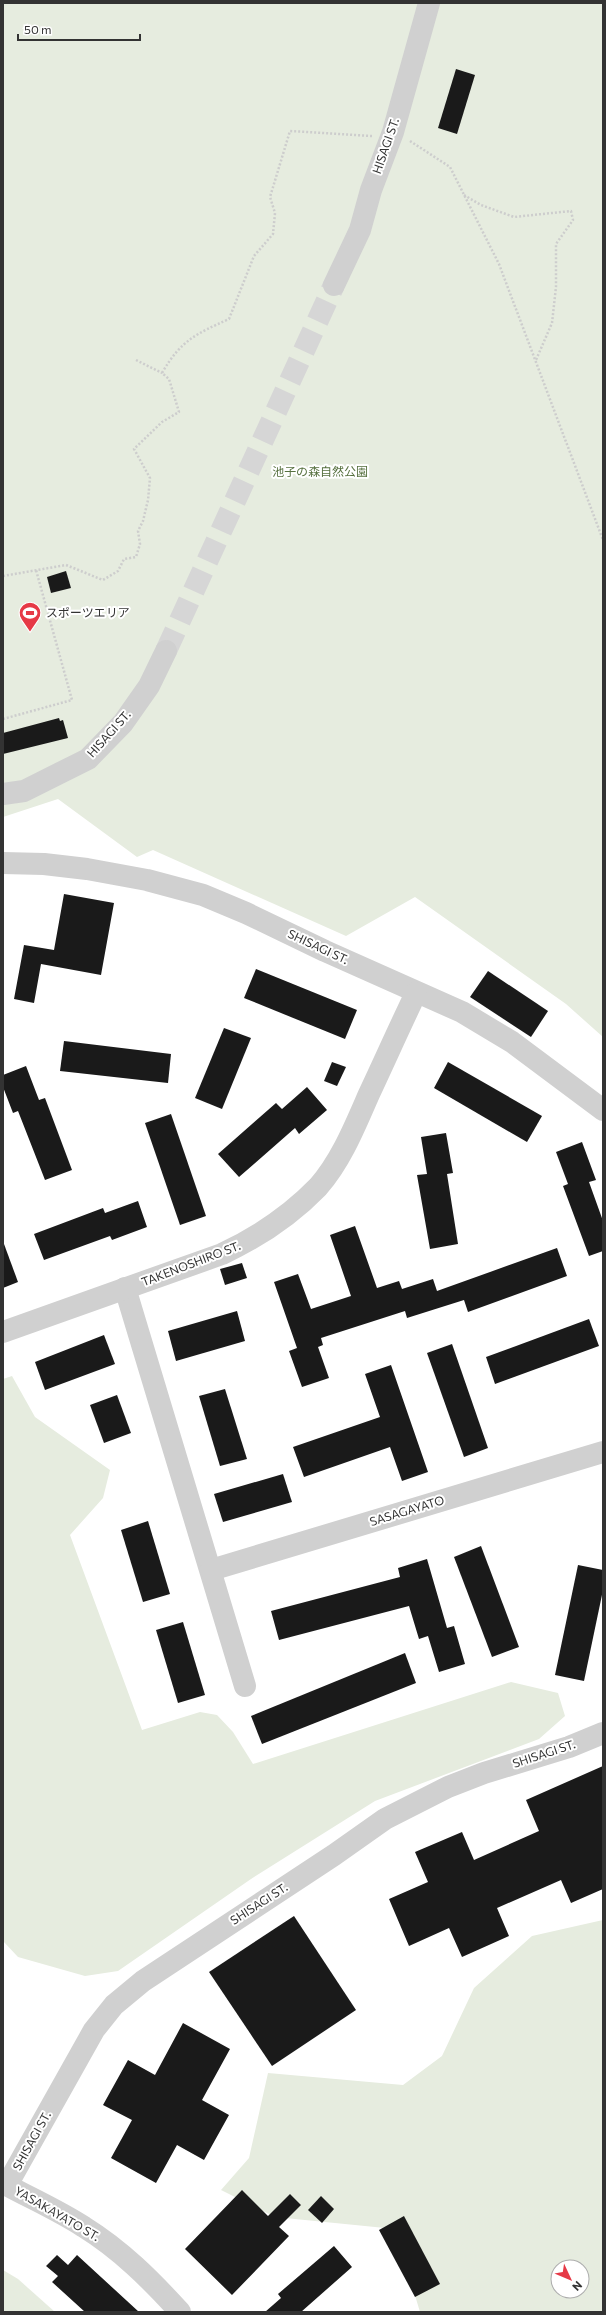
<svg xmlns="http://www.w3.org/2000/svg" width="606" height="2315" viewBox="0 0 606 2315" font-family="Commissioner,'Noto Sans JP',sans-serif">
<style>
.green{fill:#e6ecdf;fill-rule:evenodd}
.building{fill:#1a1a1a}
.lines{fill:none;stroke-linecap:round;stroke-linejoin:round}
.minor-tunnel{stroke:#d6d6d6;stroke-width:22;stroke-dasharray:22 11;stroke-linecap:butt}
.path{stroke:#cdcdcd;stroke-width:2.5;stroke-dasharray:2 2;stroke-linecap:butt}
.minor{stroke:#d0d0d0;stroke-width:22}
.labels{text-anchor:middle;stroke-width:4;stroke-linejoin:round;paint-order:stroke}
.street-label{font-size:12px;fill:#333;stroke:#fff}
.park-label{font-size:12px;fill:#56703f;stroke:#fff}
.poi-label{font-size:12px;fill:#333;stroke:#fff;text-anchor:start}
</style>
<rect width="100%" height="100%" fill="#fff"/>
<!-- green -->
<g class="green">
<polygon points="3,3 603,3 603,1037 566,1004 415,897 346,936 153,850 137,857 58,799 3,817"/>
<polygon points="12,1376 35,1417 110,1470 103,1498 70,1535 142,1730 200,1712 217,1715 233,1732 253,1764 511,1682 558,1693 565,1716 539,1739 375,1801 251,1879 118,1971 85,1976 18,1957 3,1941 3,1379"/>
<path d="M603,1920V2312H420L395,2229L275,2217L221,2190L249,2158L268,2073L403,2085L442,2056L474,1988L532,1936ZM558,2267H582V2291H558Z"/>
<polygon points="3,2270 18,2279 55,2312 3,2312"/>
</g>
<!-- building -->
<g class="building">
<polygon points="456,69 475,75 457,134 438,128"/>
<polygon points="66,571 71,588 51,593 47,577"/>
<polygon points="59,718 60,721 63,720 68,738 3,754 3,733"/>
<polygon points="64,894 114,903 101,975 41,964 34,1003 14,999 24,945 54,950"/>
<polygon points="256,969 357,1010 345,1039 244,998"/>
<polygon points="488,971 548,1011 531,1037 470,997"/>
<polygon points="224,1028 251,1038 222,1109 195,1098"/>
<polygon points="64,1041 171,1054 168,1083 60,1071"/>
<polygon points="332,1062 346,1067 337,1086 324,1081"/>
<polygon points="448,1062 542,1116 527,1142 434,1088"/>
<polygon points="26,1066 39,1100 45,1098 72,1170 45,1180 18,1111 13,1113 3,1087 3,1075"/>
<polygon points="307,1087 327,1110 299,1134 295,1128 239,1177 218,1154 276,1103 282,1109"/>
<polygon points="171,1114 206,1216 180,1225 145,1123"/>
<polygon points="446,1133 453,1173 447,1174 458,1244 430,1249 417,1175 427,1174 421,1137"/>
<polygon points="582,1142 596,1180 589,1182 603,1221 603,1251 589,1256 563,1186 568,1184 556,1152"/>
<polygon points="138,1201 147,1227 112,1240 110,1236 44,1260 34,1234 103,1208 105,1213"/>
<polygon points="355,1226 377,1288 399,1281 402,1289 433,1279 437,1291 557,1248 567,1276 468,1312 464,1300 407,1318 405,1311 321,1338 323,1345 318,1347 329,1378 302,1387 289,1351 297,1348 274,1282 298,1274 311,1309 351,1296 330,1235"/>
<polygon points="4,1244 18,1282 3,1288 3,1245"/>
<polygon points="242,1263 247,1278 225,1285 220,1269"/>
<polygon points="237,1311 245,1341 176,1361 168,1331"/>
<polygon points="589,1319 599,1346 495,1384 486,1357"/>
<polygon points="104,1335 115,1364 45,1390 35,1362"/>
<polygon points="452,1344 488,1448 464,1457 427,1353"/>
<polygon points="391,1365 428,1472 402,1481 390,1447 304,1477 293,1447 380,1417 365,1374"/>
<polygon points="225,1389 247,1459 220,1466 199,1396"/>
<polygon points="117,1395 131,1433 104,1443 90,1405"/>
<polygon points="283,1474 292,1502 223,1522 214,1494"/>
<polygon points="148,1521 170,1594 143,1602 121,1530"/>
<polygon points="481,1546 519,1647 492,1657 454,1557"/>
<polygon points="427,1559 447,1628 454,1626 465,1664 439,1672 428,1636 419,1639 409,1606 279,1640 271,1611 400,1577 398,1568"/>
<polygon points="578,1565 603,1570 603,1590 584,1681 555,1675"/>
<polygon points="183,1622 205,1695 178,1703 156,1630"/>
<polygon points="405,1653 416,1683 262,1744 251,1716"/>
<polygon points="603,1766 603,1889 571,1903 561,1880 497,1908 509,1936 462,1957 449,1928 409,1946 389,1899 428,1882 415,1852 462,1832 474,1860 539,1831 526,1800"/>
<polygon points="294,1916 356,2010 272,2066 209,1972"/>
<polygon points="183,2023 230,2049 202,2100 229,2115 204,2160 177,2145 156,2183 111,2158 132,2120 103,2105 128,2060 155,2075"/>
<polygon points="242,2190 268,2216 290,2194 301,2205 279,2227 289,2236 232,2295 185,2249"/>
<polygon points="321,2196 334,2209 322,2223 308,2210"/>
<polygon points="404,2216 440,2284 415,2297 379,2230"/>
<polygon points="334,2246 352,2267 301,2312 265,2312 281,2298 278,2294"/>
<polygon points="57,2255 68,2265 77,2255 139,2312 85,2312 52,2282 58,2276 46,2266"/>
</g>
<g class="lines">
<!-- minor-tunnel -->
<polyline class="minor-tunnel" points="166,651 334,285"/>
<!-- path -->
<g class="path">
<polyline points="410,141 450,167 499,264 603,540"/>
<polyline points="464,195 481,205 514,217 571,211 573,220 556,244 556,287 552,323 536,360"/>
<polyline points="136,360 162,373"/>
<path d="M3,576L66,565L103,580L118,571L124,559L136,557L140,544L138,531L143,521L148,500L150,478L134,449L162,422L179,412L169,379L162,373C181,340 196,334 229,319L254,256L273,234L275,213L270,197L290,131L372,136"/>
<polyline points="3,719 72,700 36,570"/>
</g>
<!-- minor -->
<g class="minor">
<polyline points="334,285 360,230 371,190 393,132 429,3"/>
<polyline points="3,794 24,791 88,759 123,723 149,686 166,651"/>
<polyline points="3,863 44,864 87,869 147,880 203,895 246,913 325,951 462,1012 512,1042 603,1110"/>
<polyline points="125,1288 245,1686"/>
<path d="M3,1332L222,1254C258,1237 290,1216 318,1187C341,1161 355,1126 369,1094C385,1060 400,1026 416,993"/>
<polyline points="211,1570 603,1452"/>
<path d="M3,2183C30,2198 58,2210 84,2227C121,2250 151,2280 180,2312"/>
<polyline points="7,2185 94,2030 114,2005 143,1981 334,1855 385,1819 448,1787 484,1773 569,1747 603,1733"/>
</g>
</g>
<!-- icons -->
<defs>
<g id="stadium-pin" transform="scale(1.15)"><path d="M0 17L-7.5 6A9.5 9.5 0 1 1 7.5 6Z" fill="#e63946" stroke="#fff"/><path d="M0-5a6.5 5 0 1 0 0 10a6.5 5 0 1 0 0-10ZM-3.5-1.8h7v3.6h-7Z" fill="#fff"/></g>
</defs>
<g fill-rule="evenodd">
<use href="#stadium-pin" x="30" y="613"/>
</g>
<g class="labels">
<!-- street labels -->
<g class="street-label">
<text transform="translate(386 146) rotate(-71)" y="4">HISAGI ST.</text>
<text transform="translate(109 734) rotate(-48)" y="4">HISAGI ST.</text>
<text transform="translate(318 947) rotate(25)" y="4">SHISAGI ST.</text>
<text transform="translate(191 1264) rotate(-21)" y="4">TAKENOSHIRO ST.</text>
<text transform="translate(407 1511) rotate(-17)" y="4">SASAGAYATO</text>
<text transform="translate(544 1754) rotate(-18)" y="4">SHISAGI ST.</text>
<text transform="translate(259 1904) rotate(-33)" y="4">SHISAGI ST.</text>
<text transform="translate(32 2141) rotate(-61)" y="4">SHISAGI ST.</text>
<text transform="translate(57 2214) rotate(30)" y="4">YASAKAYATO ST.</text>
</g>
<!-- park labels -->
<g class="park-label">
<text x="320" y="476">池子の森自然公園</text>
</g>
<!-- poi labels -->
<g class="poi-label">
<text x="46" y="617">スポーツエリア</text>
</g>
</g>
<!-- border -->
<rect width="606" height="2315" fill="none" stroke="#333333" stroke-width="8"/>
<!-- north arrow -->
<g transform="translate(570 2279) rotate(134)"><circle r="19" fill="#ffffff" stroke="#adadad"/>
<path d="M0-3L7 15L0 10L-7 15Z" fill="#e63946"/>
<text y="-6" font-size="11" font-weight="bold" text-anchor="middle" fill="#333333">N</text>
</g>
<!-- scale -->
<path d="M18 34v6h122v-6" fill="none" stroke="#333333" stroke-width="2"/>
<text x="24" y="34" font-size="12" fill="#333333" stroke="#ffffff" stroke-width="3" paint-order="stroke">50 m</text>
</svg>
